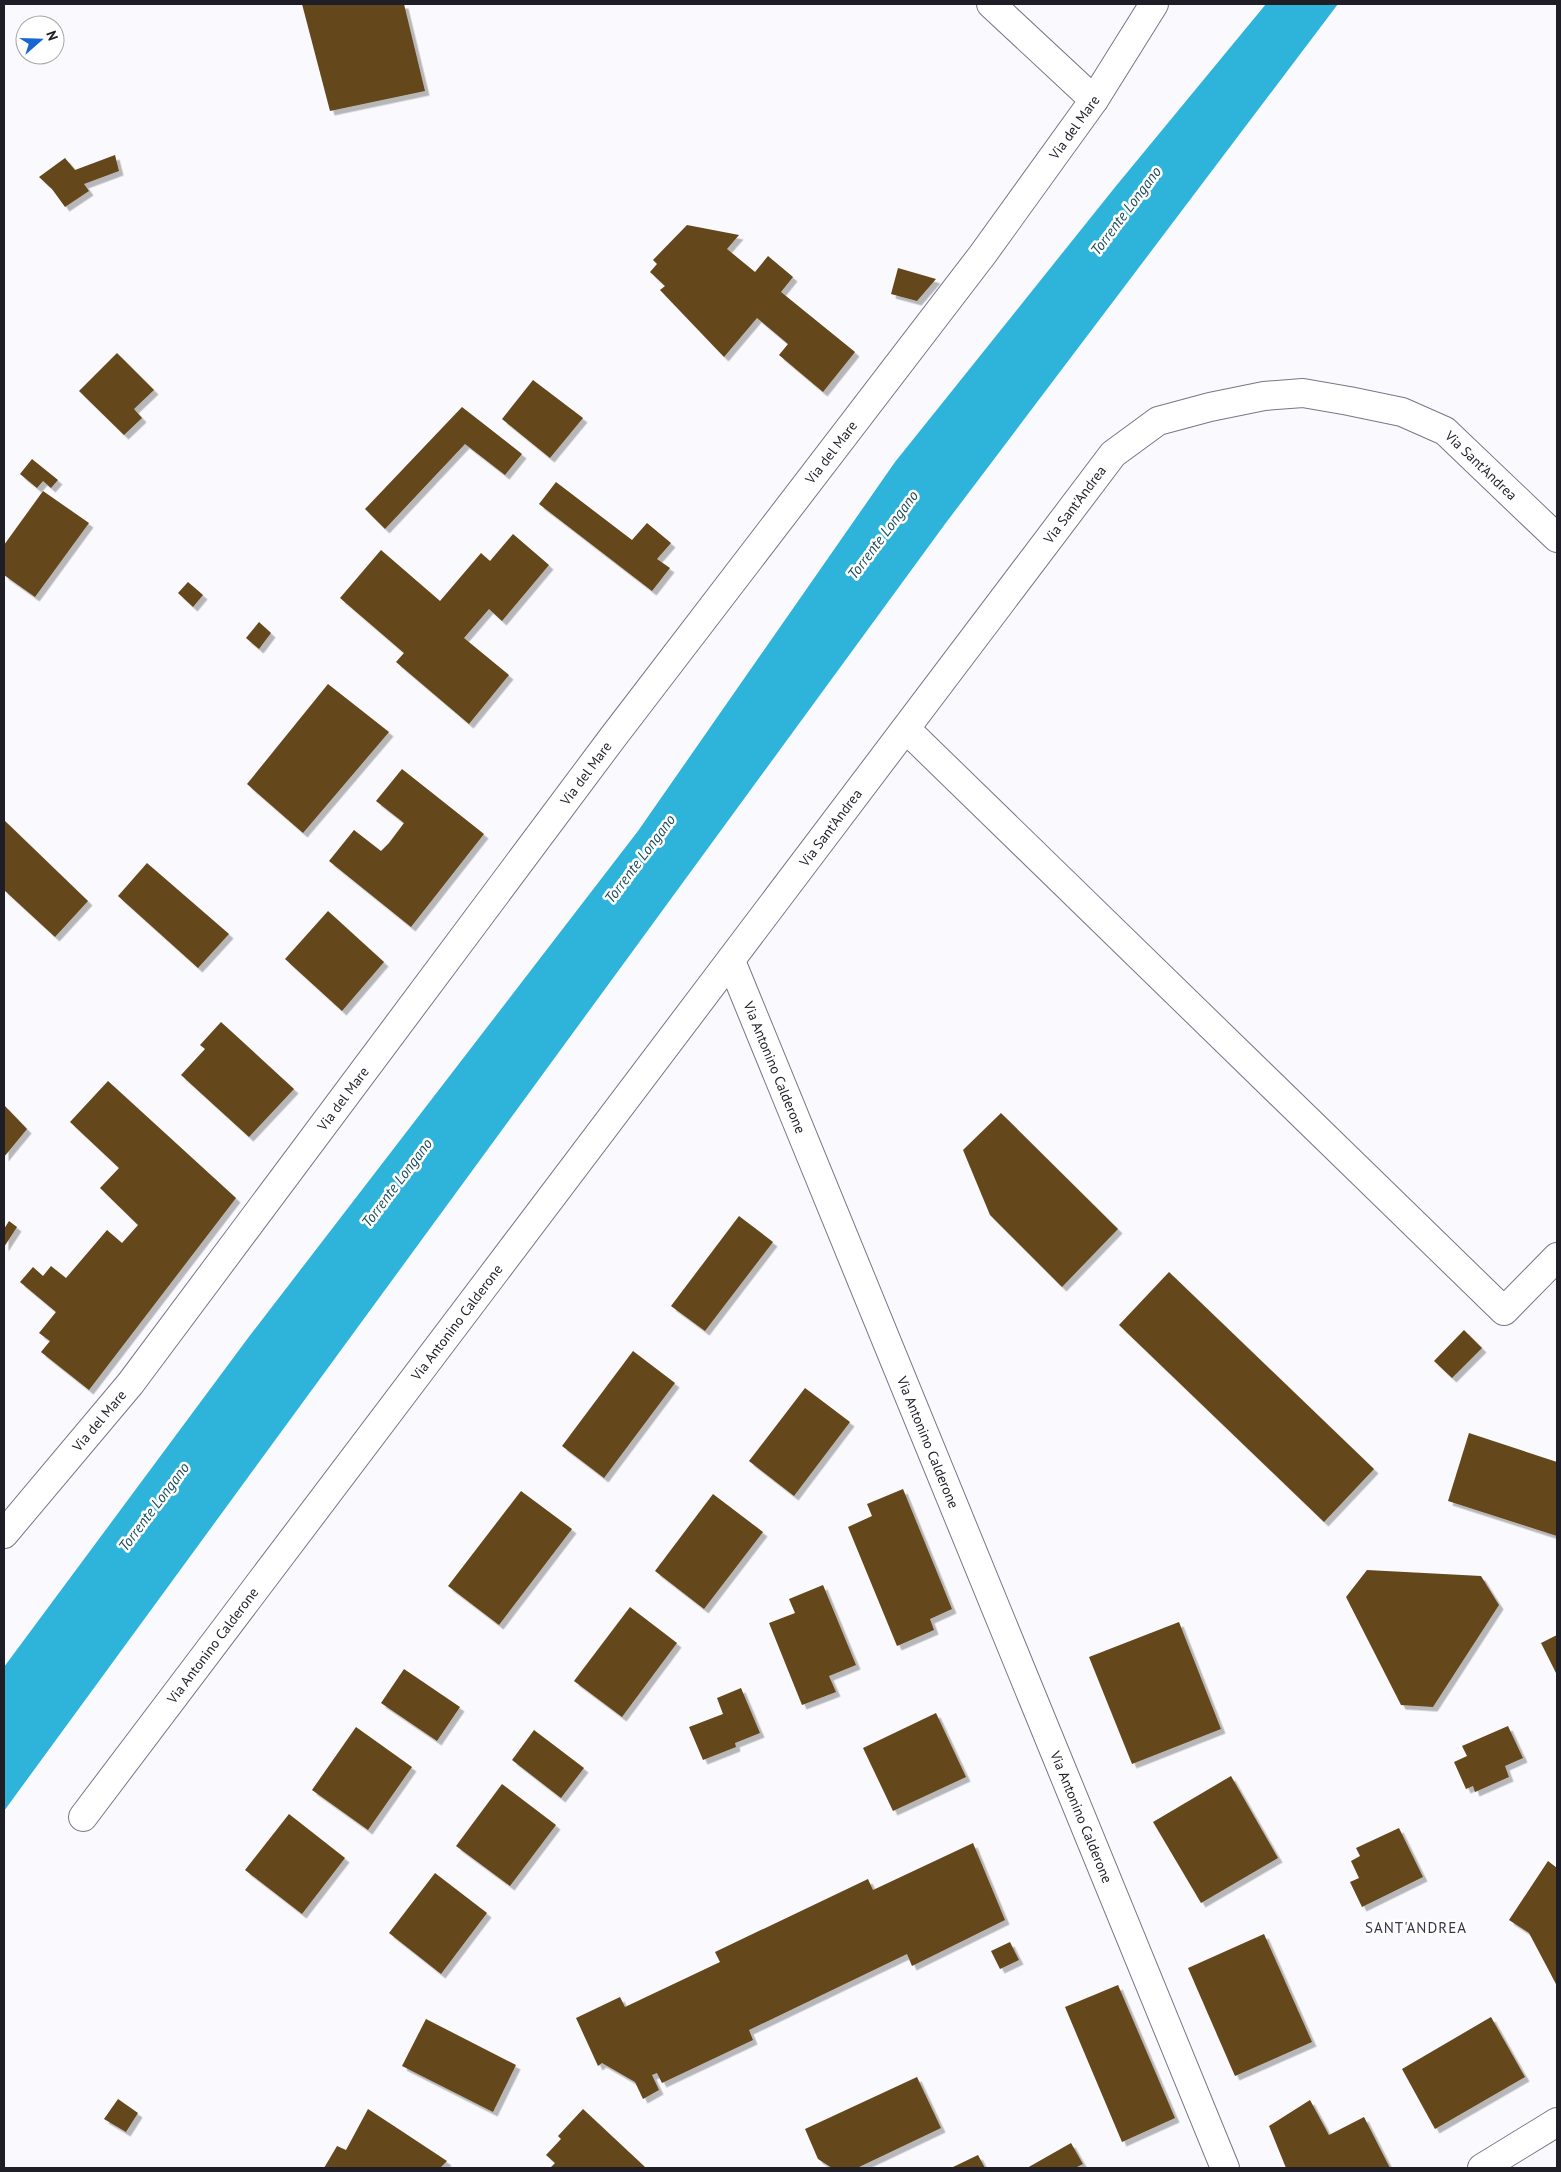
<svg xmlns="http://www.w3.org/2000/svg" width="1561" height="2172" viewBox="0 0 1561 2172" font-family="'PT Sans',sans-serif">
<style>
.water{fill:#2eb4da}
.building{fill:#65471a;filter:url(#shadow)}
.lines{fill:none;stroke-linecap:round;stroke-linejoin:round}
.minor-casing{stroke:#7a7589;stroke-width:30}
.tertiary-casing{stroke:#7a7589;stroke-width:30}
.minor{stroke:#fff;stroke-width:28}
.tertiary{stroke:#fff;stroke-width:28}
.labels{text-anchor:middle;stroke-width:5;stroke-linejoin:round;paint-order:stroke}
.street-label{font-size:14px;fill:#1f1d25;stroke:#fff}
.water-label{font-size:15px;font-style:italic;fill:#174c5c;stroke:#fff}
.neighbourhood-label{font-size:15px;letter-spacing:1px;fill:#373344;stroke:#fff}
</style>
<defs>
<filter id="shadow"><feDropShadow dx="4.5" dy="4.5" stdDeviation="0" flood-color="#0004"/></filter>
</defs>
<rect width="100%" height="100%" fill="#faf9fd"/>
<!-- water -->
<polygon class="water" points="1266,4 1338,4 945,524 4,1811 4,1667 248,1338 638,831 895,462 1116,186"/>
<!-- building -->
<g class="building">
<polygon points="302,4 404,4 425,91 330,111"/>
<polygon points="115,155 119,171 84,184 89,191 65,207 52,189 39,177 65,158 75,170"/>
<polygon points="687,225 739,235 727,249 755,272 768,256 793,277 781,292 855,352 823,392 779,355 788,344 757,318 724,357 660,290 665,286 650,272 657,264 653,260"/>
<polygon points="898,268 936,279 917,301 891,294"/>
<polygon points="117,353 154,390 134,409 142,418 124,435 79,391"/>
<polygon points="533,380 583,418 550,458 502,419"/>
<polygon points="462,407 522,454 505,475 465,444 385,529 365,509"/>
<polygon points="32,459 58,480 51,488 43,481 37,488 20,474"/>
<polygon points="556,482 632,540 647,523 671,543 657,559 670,568 652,591 539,504"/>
<polygon points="43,491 89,523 35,597 4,575 4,545"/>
<polygon points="513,534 549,565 502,621 489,609 464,638 509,675 469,724 396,662 404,653 340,598 381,550 440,601 481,553 490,561"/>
<polygon points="188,582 203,595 193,607 178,593"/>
<polygon points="259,622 271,633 259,649 246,638"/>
<polygon points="328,684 389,732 303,833 247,784"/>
<polygon points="402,769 484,834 411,927 329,861 354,830 381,851 389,843 404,823 376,801"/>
<polygon points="4,820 88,901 55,937 4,890"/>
<polygon points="147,863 229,934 198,968 118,896"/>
<polygon points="328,911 384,962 342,1011 285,959"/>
<polygon points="221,1022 294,1089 249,1137 181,1075 205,1049 200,1045"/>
<polygon points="108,1081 236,1198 89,1390 41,1352 50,1341 39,1333 56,1312 20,1282 33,1267 43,1276 51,1266 66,1278 107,1230 122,1243 138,1225 100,1188 119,1168 70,1122"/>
<polygon points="4,1105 27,1129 4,1157"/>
<polygon points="1001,1113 1118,1229 1062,1287 990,1215 963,1150"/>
<polygon points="739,1216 773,1242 705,1331 671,1306"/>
<polygon points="9,1221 17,1227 4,1247 4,1229"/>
<polygon points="1169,1272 1374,1469 1324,1522 1119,1325"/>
<polygon points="1464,1330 1482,1348 1452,1378 1434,1361"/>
<polygon points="633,1351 675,1383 604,1478 562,1446"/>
<polygon points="805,1388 850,1422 794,1496 749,1461"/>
<polygon points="1469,1433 1557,1462 1557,1536 1448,1501"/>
<polygon points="903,1489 952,1609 930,1619 934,1630 897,1646 848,1527 872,1516 867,1504"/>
<polygon points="521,1491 572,1529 499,1625 448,1586"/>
<polygon points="713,1494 763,1532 704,1609 655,1571"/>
<polygon points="1367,1570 1481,1576 1499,1605 1433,1707 1401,1705 1346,1597"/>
<polygon points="823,1585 856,1665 829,1676 836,1692 802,1705 769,1623 795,1613 789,1599"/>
<polygon points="630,1607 677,1643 622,1717 574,1681"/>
<polygon points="1179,1622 1221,1729 1132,1764 1089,1657"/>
<polygon points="1557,1635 1557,1675 1541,1643"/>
<polygon points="404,1669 460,1707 437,1741 381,1703"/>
<polygon points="741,1688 760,1733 735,1743 736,1747 703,1760 689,1727 723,1714 717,1698"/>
<polygon points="936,1713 966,1777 893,1811 863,1748"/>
<polygon points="1508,1726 1523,1758 1505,1766 1509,1777 1475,1792 1473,1786 1466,1789 1454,1762 1467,1756 1462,1746"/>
<polygon points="356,1727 412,1767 368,1830 312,1790"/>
<polygon points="534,1730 584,1768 561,1798 512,1760"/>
<polygon points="1231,1776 1278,1858 1201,1903 1153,1822"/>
<polygon points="502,1784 556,1825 510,1886 456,1846"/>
<polygon points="289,1814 345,1858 302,1914 245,1870"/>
<polygon points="1399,1828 1423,1877 1362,1907 1350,1882 1359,1878 1351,1861 1360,1856 1356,1848"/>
<polygon points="973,1843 1005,1920 912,1966 907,1954 749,2030 753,2040 662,2083 657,2073 652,2075 659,2090 643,2099 635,2082 602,2063 598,2066 576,2018 620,1997 625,2007 720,1962 715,1952 868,1879 873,1890"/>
<polygon points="1548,1861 1557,1868 1557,1986 1529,1933 1509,1920"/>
<polygon points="435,1873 487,1913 441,1974 389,1933"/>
<polygon points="1264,1934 1312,2042 1235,2076 1188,1968"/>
<polygon points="1010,1942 1019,1960 1000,1969 991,1951"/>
<polygon points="1118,1985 1175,2118 1122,2142 1065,2007"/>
<polygon points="1491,2017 1525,2077 1435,2129 1402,2069"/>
<polygon points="426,2019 516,2065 493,2112 402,2066"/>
<polygon points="917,2077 941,2128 857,2168 832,2168 818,2159 805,2129"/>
<polygon points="118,2099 138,2113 126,2132 104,2119"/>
<polygon points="1310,2100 1329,2135 1364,2117 1390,2168 1286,2168 1269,2126"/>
<polygon points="368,2109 397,2128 447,2161 440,2168 324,2168 337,2146 346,2150"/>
<polygon points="583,2109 645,2167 643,2168 550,2168 555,2163 546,2155 561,2139 558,2136"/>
<polygon points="1071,2143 1083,2164 1075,2168 1027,2168"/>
<polygon points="978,2155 985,2168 951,2168"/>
</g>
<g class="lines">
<!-- minor casing -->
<g class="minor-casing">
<g id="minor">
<polyline points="991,4 1094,100"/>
<polyline points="906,729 1504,1311 1557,1257"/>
<path id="s1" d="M731,961L1225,2168"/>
<path id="s2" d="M83,1817L1113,454L1158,421L1210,407L1264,396L1303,393L1349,401L1402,412L1445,431L1557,538"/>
</g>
</g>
<!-- tertiary casing -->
<g class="tertiary-casing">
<g id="tertiary">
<path id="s3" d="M4,1534L130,1384L613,737L983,254L1094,100L1154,4"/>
<polyline points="1482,2168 1557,2122"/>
</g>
</g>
<!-- minor -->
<use href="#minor" class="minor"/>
<!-- tertiary -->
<use href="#tertiary" class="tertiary"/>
</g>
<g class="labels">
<!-- street labels -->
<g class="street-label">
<text dy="5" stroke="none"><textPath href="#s3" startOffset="1768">Via del Mare</textPath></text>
<text dy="5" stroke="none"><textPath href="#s3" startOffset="1362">Via del Mare</textPath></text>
<text dy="5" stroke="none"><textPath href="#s2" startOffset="2110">Via Sant'Andrea</textPath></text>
<text dy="5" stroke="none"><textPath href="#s2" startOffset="1645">Via Sant'Andrea</textPath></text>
<text dy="5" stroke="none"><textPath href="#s3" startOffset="958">Via del Mare</textPath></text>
<text dy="5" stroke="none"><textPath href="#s2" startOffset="1240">Via Sant'Andrea</textPath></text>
<text dy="5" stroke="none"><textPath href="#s1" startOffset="115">Via Antonino Calderone</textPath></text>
<text dy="5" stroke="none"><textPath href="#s3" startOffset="552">Via del Mare</textPath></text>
<text dy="5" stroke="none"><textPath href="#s2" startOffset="620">Via Antonino Calderone</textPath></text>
<text dy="5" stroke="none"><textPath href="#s3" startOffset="148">Via del Mare</textPath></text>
<text dy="5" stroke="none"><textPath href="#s1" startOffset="520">Via Antonino Calderone</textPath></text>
<text dy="5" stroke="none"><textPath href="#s2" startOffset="215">Via Antonino Calderone</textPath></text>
<text dy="5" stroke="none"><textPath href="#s1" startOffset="925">Via Antonino Calderone</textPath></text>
</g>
<!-- water labels -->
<g class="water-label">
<text transform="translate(1126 211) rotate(-53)" y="5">Torrente Longano</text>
<text transform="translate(883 535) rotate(-53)" y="5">Torrente Longano</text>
<text transform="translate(640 859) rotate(-53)" y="5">Torrente Longano</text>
<text transform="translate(397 1183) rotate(-53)" y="5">Torrente Longano</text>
<text transform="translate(154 1507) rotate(-53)" y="5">Torrente Longano</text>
</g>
<!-- neighbourhood labels -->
<g class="neighbourhood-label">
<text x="1416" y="1933">SANT'ANDREA</text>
</g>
</g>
<!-- border -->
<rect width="1561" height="2172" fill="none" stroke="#1f1d25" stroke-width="10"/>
<!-- north arrow -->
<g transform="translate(40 40) rotate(70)"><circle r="24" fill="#ffffff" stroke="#a5a5a8"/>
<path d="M0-4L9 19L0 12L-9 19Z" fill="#1766d1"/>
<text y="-8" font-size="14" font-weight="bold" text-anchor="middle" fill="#1f1d25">N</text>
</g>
</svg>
